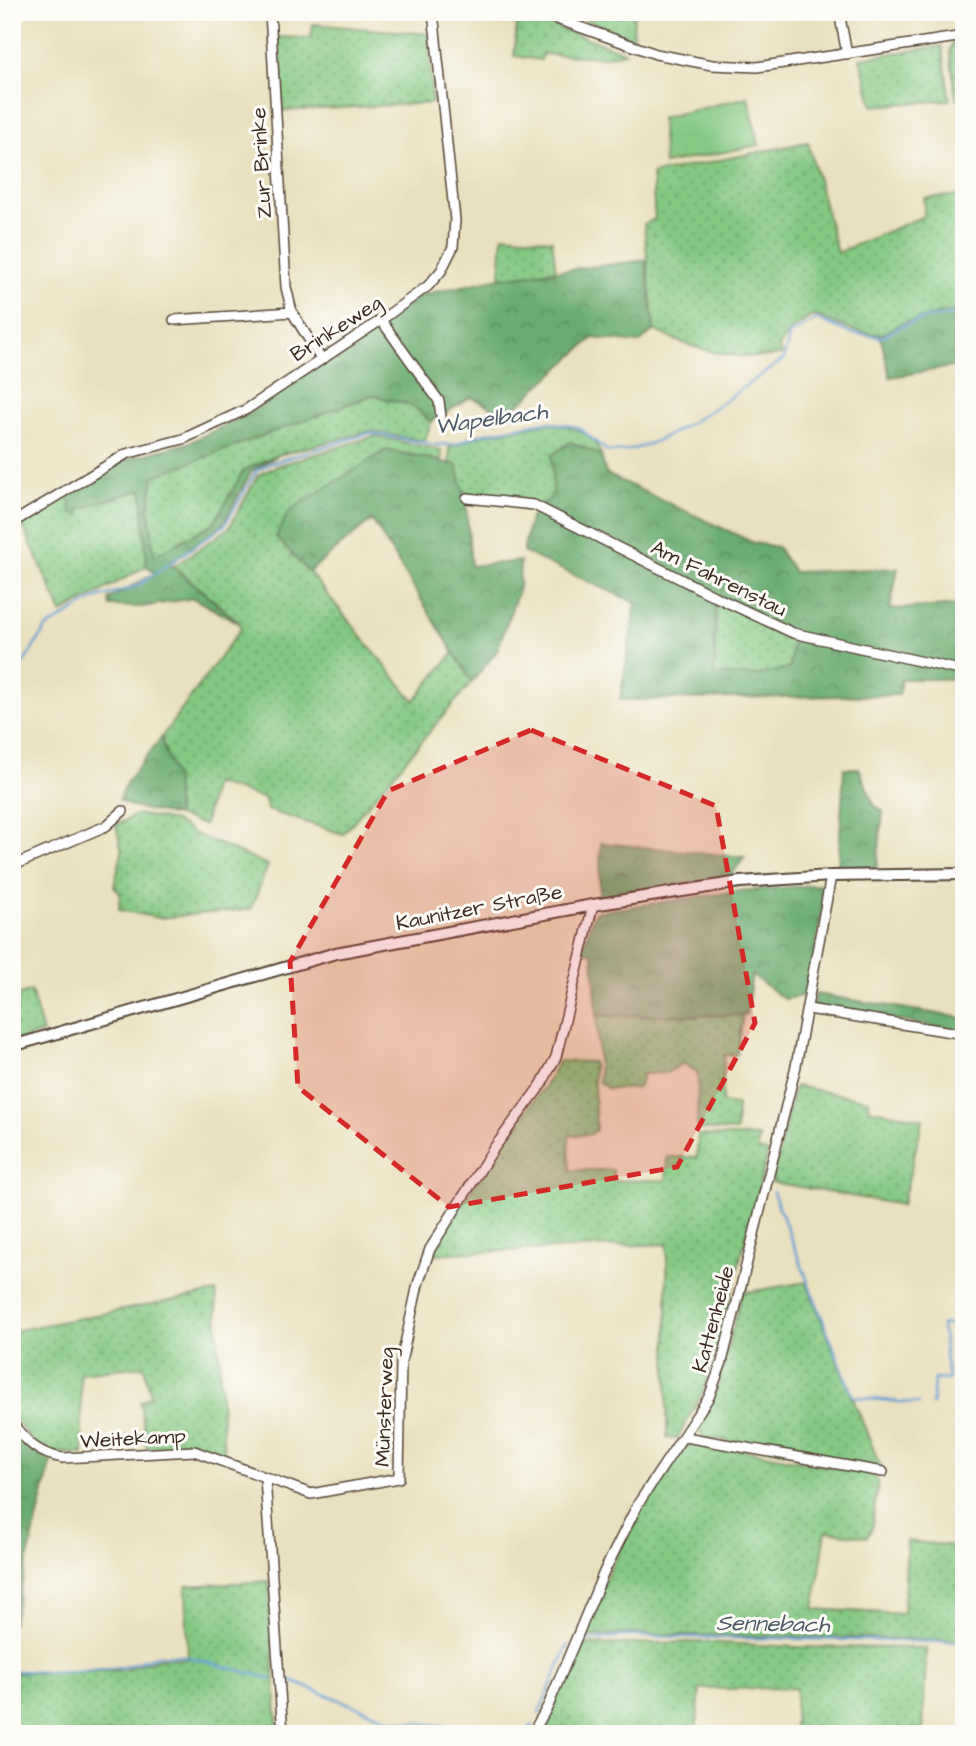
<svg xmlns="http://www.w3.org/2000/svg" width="976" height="1746" viewBox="0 0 976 1746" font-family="'Architects Daughter',sans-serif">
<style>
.grass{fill:url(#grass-dots);stroke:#607950;stroke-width:2}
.forest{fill:url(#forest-crowns);stroke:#536b47;stroke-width:2;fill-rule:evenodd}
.pitch{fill:#84c882;stroke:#607950;stroke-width:2}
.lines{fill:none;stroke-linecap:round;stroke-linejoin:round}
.stream{stroke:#659fd5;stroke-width:2.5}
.minor-casing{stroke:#554536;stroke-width:12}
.tertiary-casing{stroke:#554536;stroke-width:14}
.minor{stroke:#fff;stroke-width:9}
.tertiary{stroke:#fff;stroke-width:10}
.marked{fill:#d62828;fill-opacity:0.2;stroke:#d62828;stroke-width:5;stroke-dasharray:14 9;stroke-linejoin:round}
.labels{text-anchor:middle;stroke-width:6;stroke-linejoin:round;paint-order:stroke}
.street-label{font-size:21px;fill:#3b2a1e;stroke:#fdfcf7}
.water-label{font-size:23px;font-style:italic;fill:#4c5967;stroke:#fdfcf7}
</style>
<defs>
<pattern id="grass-dots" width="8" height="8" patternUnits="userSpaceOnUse" patternTransform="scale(1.75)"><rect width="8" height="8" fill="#84c882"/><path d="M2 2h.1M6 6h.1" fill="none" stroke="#6da36a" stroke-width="1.8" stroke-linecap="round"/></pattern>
<pattern id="forest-crowns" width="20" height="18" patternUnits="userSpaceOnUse" patternTransform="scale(1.75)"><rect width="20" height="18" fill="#6bac70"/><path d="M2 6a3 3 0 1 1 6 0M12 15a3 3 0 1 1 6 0" fill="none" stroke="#598c5b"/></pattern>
</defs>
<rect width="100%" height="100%" fill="#fdfcf7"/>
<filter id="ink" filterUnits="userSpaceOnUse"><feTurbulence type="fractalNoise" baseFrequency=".0143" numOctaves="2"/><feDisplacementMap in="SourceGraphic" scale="14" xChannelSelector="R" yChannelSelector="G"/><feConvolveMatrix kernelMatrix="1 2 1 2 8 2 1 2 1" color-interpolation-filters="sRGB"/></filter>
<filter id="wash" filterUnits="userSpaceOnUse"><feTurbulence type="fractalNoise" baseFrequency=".00686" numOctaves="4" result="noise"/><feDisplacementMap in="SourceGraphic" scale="28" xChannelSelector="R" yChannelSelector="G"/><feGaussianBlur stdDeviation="1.57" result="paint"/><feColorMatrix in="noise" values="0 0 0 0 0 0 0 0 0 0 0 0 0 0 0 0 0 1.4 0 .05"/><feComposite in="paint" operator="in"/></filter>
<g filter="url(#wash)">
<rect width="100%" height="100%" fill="#e9e0bd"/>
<!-- grass -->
<g class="grass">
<polygon points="566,12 634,12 633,38"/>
<polygon points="518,13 625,52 604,57 542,54 541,60 514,56"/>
<polygon points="313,24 429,34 432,103 283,111 278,37 311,38"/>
<polygon points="964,42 964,99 956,99 950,52 952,43"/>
<polygon points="942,46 950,100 873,106 860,58"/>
<path d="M808,142L837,253L924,216V198L964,195V311L945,312L901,324L880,335L852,330L817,316L810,317L787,333L779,347L782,355C735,361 695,351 654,330L644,224L655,219L652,174Z"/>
<polygon points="503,235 552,240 556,270 500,278"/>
<polygon points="373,395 413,406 431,422 425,441 370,431 278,455 245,470 214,523 154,557 149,508 154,476"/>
<path d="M548,423C568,425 595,432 601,455L570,442L553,495L543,506L468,494L461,488L457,465L450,463L449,447L481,435Z"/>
<polygon points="375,436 441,450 442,461 386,450 276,537 309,572 414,701 455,651 472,682 343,834 267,810 265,799 214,783 204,825 177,816 175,780 161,738 241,628 239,622 174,566 229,528 258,475 277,466"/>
<polygon points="142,489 147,566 62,613 22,524 69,493 79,515 80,509"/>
<polygon points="716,599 793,634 790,668 759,675 714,676"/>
<polygon points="137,814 174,821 197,835 268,865 251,909 159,918 119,910 120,893 114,886 122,852 116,825"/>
<polygon points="31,991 43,1033 12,1042 12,998"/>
<polygon points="743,1015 737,1055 724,1055 722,1103 737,1105 736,1131 697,1129 698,1073 683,1063 666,1073 643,1074 638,1088 608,1089 599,1082 597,1016"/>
<polygon points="559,1061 593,1062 596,1130 591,1134 569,1136 570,1170 613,1170 613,1181 666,1180 667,1157 697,1157 698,1135 759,1137 757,1150 768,1152 714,1360 701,1396 677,1439 667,1438 667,1244 432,1254 496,1149 545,1086"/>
<polygon points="795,1086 869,1100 868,1109 923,1119 902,1205 771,1182"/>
<polygon points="806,1282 881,1468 703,1437 698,1428 716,1391 742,1293"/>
<polygon points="216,1292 224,1458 180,1446 147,1448 140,1402 151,1396 144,1366 80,1373 83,1454 47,1452 33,1442 12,1415 12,1331"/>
<path d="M696,1441L875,1475L878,1482L872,1528L867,1537L826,1531L814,1609L903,1614L907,1541L964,1547V1640L625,1634L582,1637C602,1589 649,1462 696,1441Z"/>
<polygon points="269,1581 278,1734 12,1734 12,1673 124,1670 161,1658 188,1659 186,1586"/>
<polygon points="702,1642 797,1647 926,1648 923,1734 794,1734 796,1688 700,1689 696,1734 538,1734 547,1722 579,1645"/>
</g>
<!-- forest -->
<g class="forest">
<polygon points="646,260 654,330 639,343 593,338 507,415 471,397 431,422 413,406 372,395 154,476 149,508 154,556 214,523 244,470 278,455 251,472 223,524 170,564 239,623 193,598 142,607 110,606 109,599 155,573 147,566 142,489 80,509 79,516 71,513 69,493 116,462 191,442 246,415 421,295 500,278"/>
<polygon points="964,311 964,365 890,377 880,335 901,324 945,312"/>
<path d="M570,442L601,455L606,474L754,543L777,547L794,572L898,568L890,609L963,605L964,679H901L899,695L620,700L636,603L523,552L530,518L553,495L552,455ZM716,599L793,634L790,668L759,675H714Z"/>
<polygon points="386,450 457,465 466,502 471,566 520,561 519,588 497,651 472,682 372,520 309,572 276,537 289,511"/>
<polygon points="161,738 175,780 177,816 133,807 119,800 127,781"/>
<polygon points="844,768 859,768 874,805 883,811 877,867 838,868"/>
<polygon points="601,843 745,857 729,877 599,897"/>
<polygon points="826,884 808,995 784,999 752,975 746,1015 597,1016 593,953 581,951 595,912 739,891"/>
<polygon points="815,994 964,1018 964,1031 813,1007"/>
<polygon points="12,1428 27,1447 51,1462 12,1625 12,1498 21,1485 12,1469"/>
</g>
<!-- pitch -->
<polygon class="pitch" points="748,97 759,145 664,164 661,118"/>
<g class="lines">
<!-- stream -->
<g class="stream">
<path d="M12,681L46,628L94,599L137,586L225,525L256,471L271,463L370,433L437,445L456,444L480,434L547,422L578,427L607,451C655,459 744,386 784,359L789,335L817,319L850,333L882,337L902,326L924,319L964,313"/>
<polyline points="773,1192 853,1397 919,1404"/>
<polyline points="932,1405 934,1379 948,1380 942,1324 964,1327"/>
<polyline points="582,1641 625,1636 964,1642"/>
<polyline points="12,1671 69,1672 124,1667 160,1655 184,1656 272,1679"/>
<polyline points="286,1679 391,1720 519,1734"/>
<polyline points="539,1713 568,1645"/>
<polyline points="524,1734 533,1725"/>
</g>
</g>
</g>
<g filter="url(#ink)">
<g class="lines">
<!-- minor casing -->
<g class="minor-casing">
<g id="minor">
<polyline points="270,12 286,287 292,312 321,359"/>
<polyline points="537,12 656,54 712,65 757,67 964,36"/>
<polyline points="839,12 847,54"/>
<polyline points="174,320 292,312"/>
<polyline points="381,320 439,401 441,417"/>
<polyline points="467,498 534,505 716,597 793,633 964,671"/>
<polyline points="12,523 126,454 183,439 247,409 381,320 428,286 441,271 453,247 455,220 433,12"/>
<polyline points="12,866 106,826 123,811"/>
<polyline points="808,1009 964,1034"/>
<path d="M12,1423C28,1443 38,1454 63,1458L194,1451L311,1494L399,1478L401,1362L418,1284L430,1249L494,1148L541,1085L556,1057L593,905"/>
<polyline points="685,1437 883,1472"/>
<polyline points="265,1478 283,1734"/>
<polyline points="532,1734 548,1706 604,1572 638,1504 709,1397 722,1362 796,1066 831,876"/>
</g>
</g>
<!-- tertiary casing -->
<g class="tertiary-casing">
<polyline id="tertiary" points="12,1046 336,953 593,905 740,882 831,876 964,874"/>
</g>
<!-- minor -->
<use href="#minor" class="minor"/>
<!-- tertiary -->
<use href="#tertiary" class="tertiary"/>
</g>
</g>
<!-- marked area -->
<path class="marked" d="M531,730L716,806L755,1023L677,1167L449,1207L298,1087L290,962L388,791Z"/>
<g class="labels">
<!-- street labels -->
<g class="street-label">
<text transform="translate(261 163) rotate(-93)" y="7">Zur Brinke</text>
<text transform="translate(336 328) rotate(-33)" y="7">Brinkeweg</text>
<text transform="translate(719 578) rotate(26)" y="7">Am Fahrenstau</text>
<text transform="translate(479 907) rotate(-11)" y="7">Kaunitzer Straße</text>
<text transform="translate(713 1319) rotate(-75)" y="7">Kattenheide</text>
<text transform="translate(384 1407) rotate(-88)" y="7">Münsterweg</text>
<text transform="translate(133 1438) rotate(-3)" y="7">Weitekamp</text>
</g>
<!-- water labels -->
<g class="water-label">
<text transform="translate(491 418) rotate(-8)" y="8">Wapelbach</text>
<text transform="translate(773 1623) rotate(1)" y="8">Sennebach</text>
</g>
</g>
<!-- margin -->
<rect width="976" height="1746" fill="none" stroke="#fdfcf7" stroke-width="42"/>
</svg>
